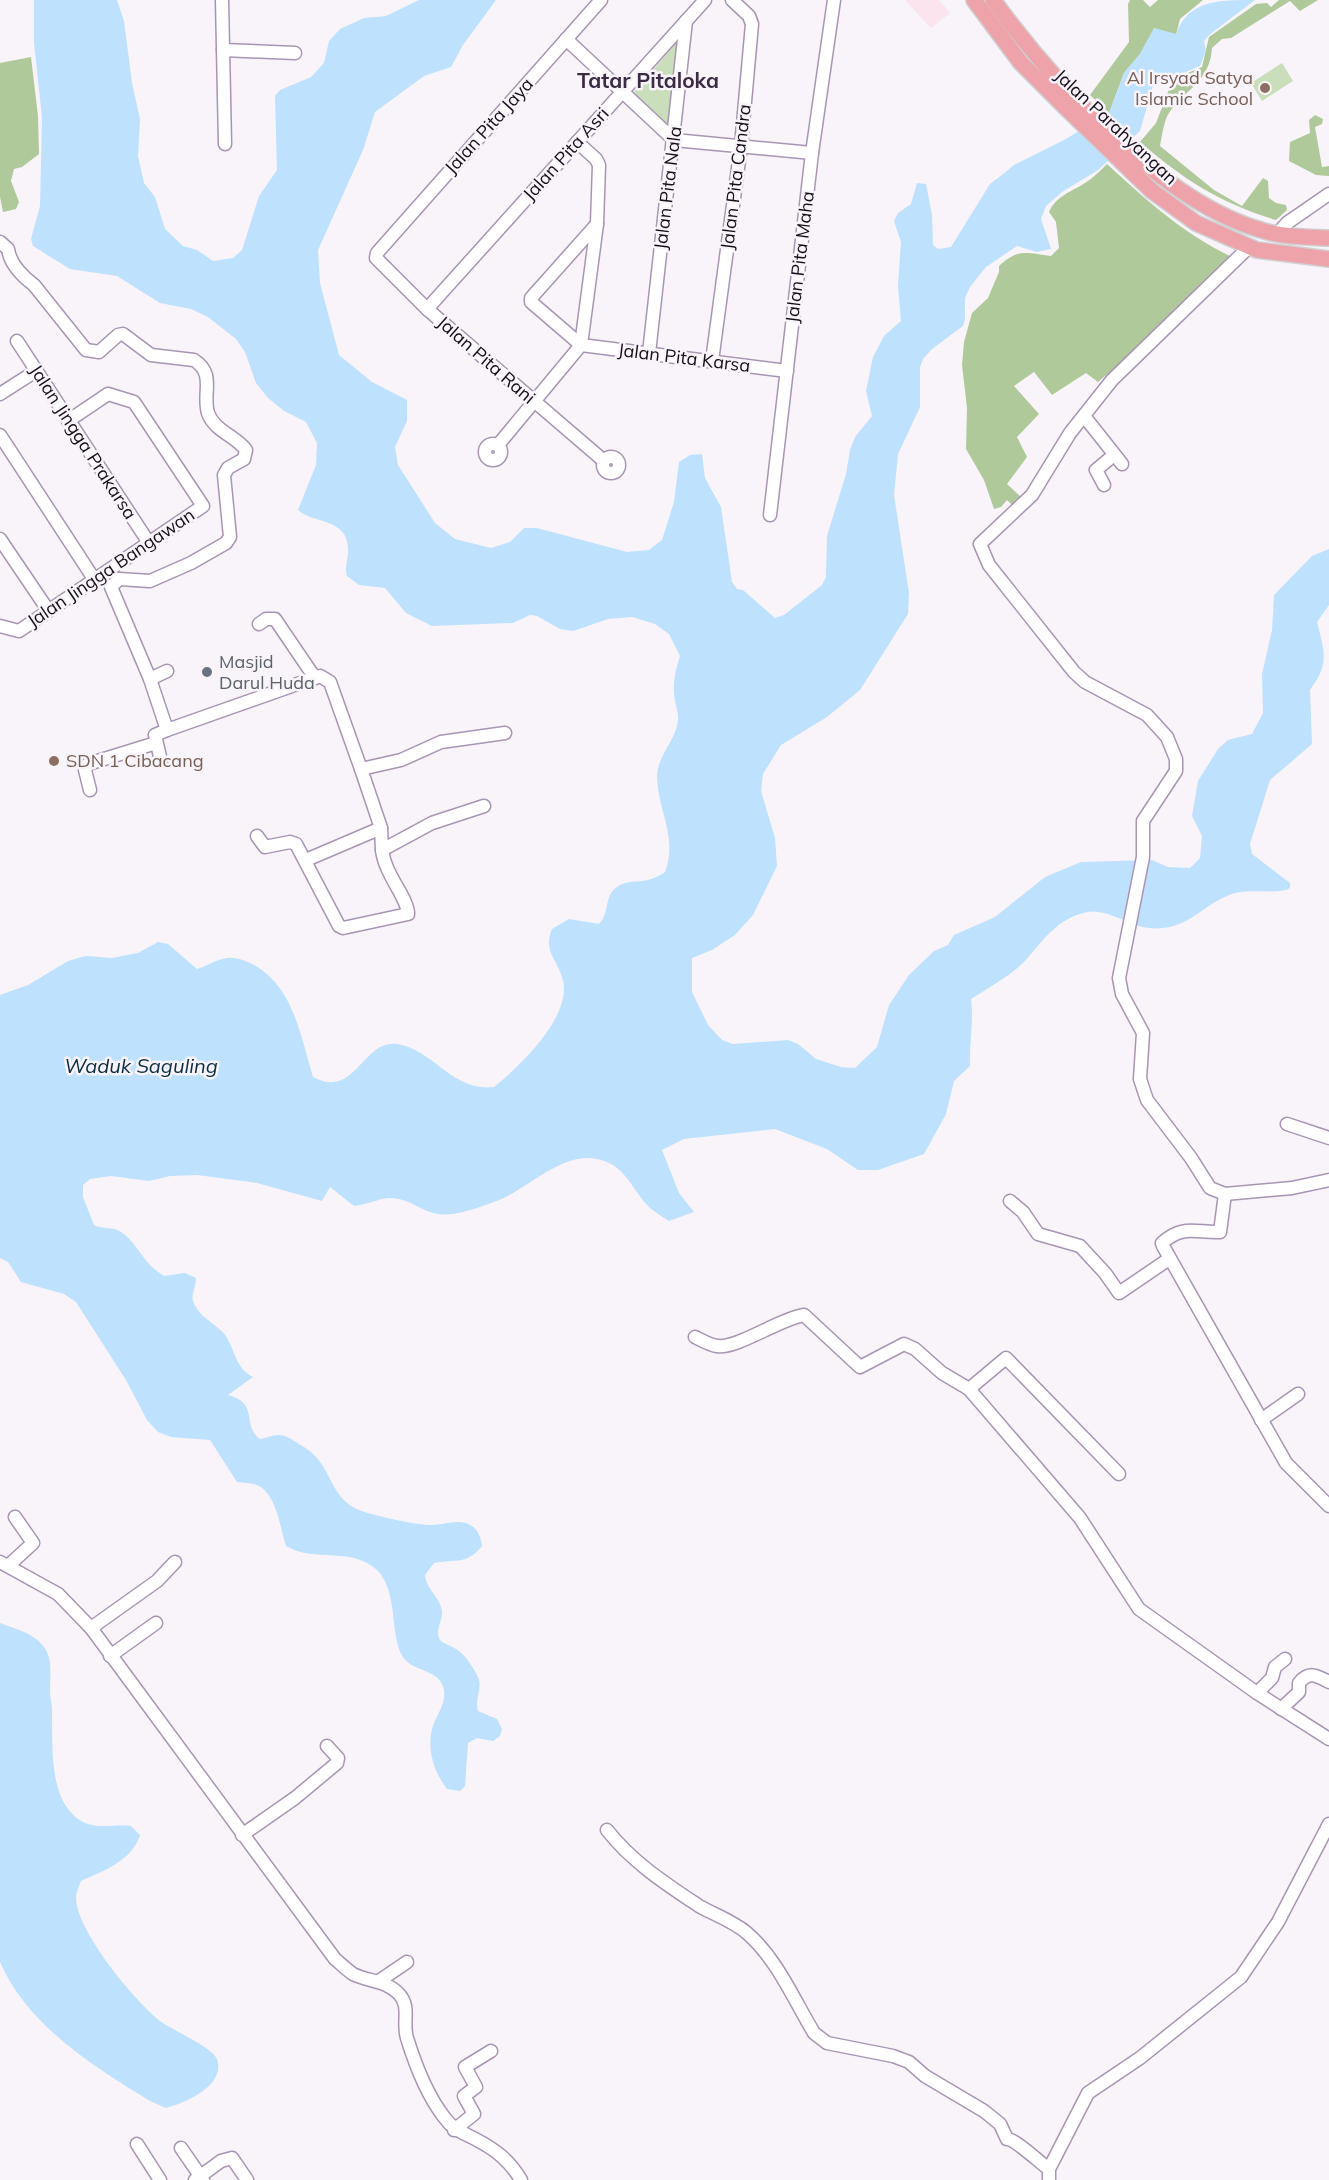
<svg xmlns="http://www.w3.org/2000/svg" width="1329" height="2180" viewBox="0 0 1329 2180" font-family="Mulish,sans-serif">
<style>
.commercial{fill:#fce4ef}
.green{fill:#cadebb}
.forest{fill:#b0c99b}
.water{fill:#bee1fe}
.lines{fill:none;stroke-linecap:round;stroke-linejoin:round}
.minor-casing{stroke:#a895b4;stroke-width:15}
.major-casing{stroke:#d0cfd1;stroke-width:18}
.minor{stroke:#fff;stroke-width:12}
.major{stroke:#eda3a9;stroke-width:15}
.education-dot{fill:#8d6e63;stroke:#f8f4fa;stroke-width:2}
.worship-dot{fill:#6b7280;stroke:#f8f4fa;stroke-width:2}
.labels{text-anchor:middle;stroke-width:5;stroke-linejoin:round;paint-order:stroke}
.education-label{font-size:18px;fill:#785e54;stroke:#f8f4fa;text-anchor:end}
.street-label{font-size:18px;fill:#150e19;stroke:#f8f4fa}
.worship-label{font-size:18px;fill:#5b616d;stroke:#f8f4fa;text-anchor:start}
.water-label{font-size:20px;font-style:italic;fill:#082c43;stroke:#f8f4fa}
.quarter-label{font-size:21px;font-weight:bold;fill:#3b2b45;stroke:#f8f4fa}
</style>
<rect width="100%" height="100%" fill="#f8f4fa"/>
<!-- commercial -->
<polygon class="commercial" points="905,0 939,0 950,13 931,28"/>
<!-- green -->
<g class="green">
<polygon points="677,42 670,126 633,93"/>
<polygon points="1282,63 1293,81 1262,101 1251,83"/>
</g>
<!-- forest -->
<g class="forest">
<polygon points="1130,0 1143,0 1150,7 1158,0 1203,0 1180,19 1176,35 1154,29 1140,54 1124,73 1109,113 1090,95 1129,42 1128,4"/>
<path d="M1279,0H1318L1300,11L1290,1L1231,38L1222,39L1212,48C1210,80 1188,88 1171,110C1164,118 1162,136 1160,146L1214,190L1242,206L1263,178L1268,181L1269,198L1276,203L1286,205L1287,210L1276,220C1220,203 1184,180 1140,142L1156,123L1173,79L1202,67L1209,37L1256,4L1267,3L1271,7Z"/>
<polygon points="31,57 38,116 39,154 22,167 14,169 11,181 19,202 16,209 3,212 0,197 0,63"/>
<polygon points="1315,115 1323,119 1322,124 1315,127 1322,167 1329,166 1329,176 1316,175 1289,161 1290,142 1310,133 1309,120"/>
<path d="M1107,164C1147,201 1185,235 1234,258L1147,340L1098,382L1086,373L1052,395L1034,372L1014,386L1039,414L1017,437L1027,457L1007,484L1021,497L1013,506L1007,500L1001,507L994,509L984,480L966,449L967,408L962,365L964,342L972,313L988,298L999,272V266C1018,248 1027,253 1051,256L1059,248L1056,222L1049,212C1056,196 1071,192 1085,183C1093,178 1100,171 1107,164Z"/>
</g>
<!-- water -->
<g class="water">
<path d="M34,0H117L124,21L132,83L140,119L138,156L144,183L155,197L165,229L183,246L197,250L213,261L233,258L242,250L259,196L277,170L275,96L280,90L311,77L324,63L329,41L340,29L364,18L386,16L419,0H496L463,45L451,67L424,76L375,112L363,150L318,250L320,283L339,355L372,382L407,400V421L395,447L398,465L435,523L455,539L491,548L510,542L524,528H537L627,552L649,550L662,540L674,502L679,462L690,455L702,454L705,478L721,507L732,582L737,589L743,590L775,618L784,615L822,585L826,577L827,536L846,474L850,450L855,437L872,416L866,391L873,357L884,336L901,321L898,286L901,242L894,221L898,213L911,204L917,183L926,184L932,215L933,245L938,249L951,247L990,184L1003,174L1014,165L1064,140L1109,113L1124,73L1140,54L1154,28L1176,34C1188,0 1219,0 1255,0L1209,35L1204,41L1206,51L1200,66L1153,86L1140,131L1098,170L1062,192L1046,206L1041,219L1051,249L1037,252L1017,246L986,267L970,287L965,298V319L963,326L932,349L923,359L920,367V407L898,454L894,495L909,593L908,614L860,690L827,717L781,745L763,774L761,791L775,838L777,866L753,915L735,935L712,950L692,958V992L708,1025L722,1040L733,1044L788,1040L798,1044L816,1059L841,1067L855,1068L877,1047L889,1005L909,975L934,951L948,945L954,935L995,917L1045,877L1081,862L1152,860L1168,867L1190,868L1200,858L1202,836L1192,816L1198,781L1218,749L1228,740L1252,734L1263,713L1262,674L1272,630L1274,595L1312,556L1329,549V605L1317,622C1325,653 1329,664 1310,690L1312,744L1270,780L1250,844L1252,854L1290,883V888C1279,895 1249,888 1232,894C1202,904 1188,932 1149,928C1129,926 1107,908 1087,912C1056,919 1044,940 1024,962C1010,976 988,988 971,999C974,1022 969,1043 970,1066L954,1081L946,1114L924,1154L878,1170H858L827,1149L775,1129L684,1139L662,1150L679,1193L694,1212L669,1221C663,1217 656,1213 650,1208C637,1196 627,1172 611,1164C569,1141 530,1190 494,1202C474,1209 448,1220 427,1211C414,1205 405,1198 389,1198C381,1198 366,1205 354,1206L330,1187L322,1201L257,1183L197,1175L170,1176L149,1181L111,1176L90,1179L83,1185V1197L94,1225C103,1230 113,1226 121,1232C138,1243 142,1263 164,1276L185,1273L196,1278C196,1286 191,1294 193,1301C198,1317 216,1323 225,1335C236,1351 235,1368 253,1377L228,1395C260,1403 241,1425 260,1439C266,1438 272,1435 278,1435C286,1435 293,1440 299,1444C335,1463 325,1495 359,1510C370,1515 420,1526 432,1525C443,1525 457,1519 468,1524C478,1528 481,1537 482,1546C467,1565 456,1559 434,1563L425,1575C426,1590 441,1597 442,1612C443,1620 434,1632 440,1640C444,1644 452,1646 456,1649C465,1654 472,1666 477,1675C484,1687 474,1698 478,1711L497,1719L502,1729L500,1736L493,1741L477,1738L468,1743L465,1786L460,1791L447,1789C434,1772 427,1750 432,1729C436,1715 446,1705 444,1690C441,1669 412,1672 403,1657C389,1635 399,1592 377,1570C351,1546 314,1563 286,1546C280,1528 277,1494 257,1485C252,1483 243,1483 237,1482L210,1440L171,1437L158,1432L147,1420L126,1380L76,1302L64,1294L21,1282L8,1262L0,1258V995L28,985L68,961L86,956L112,958L138,953L158,942L168,944L197,969C207,966 217,959 227,958C235,957 243,960 250,963C293,984 300,1034 313,1077C356,1100 362,1039 397,1044C433,1049 452,1092 494,1087C520,1066 575,1014 562,977C556,958 543,951 552,929L569,919L599,924C610,913 604,895 617,887C631,877 644,887 665,872C678,837 658,812 657,777C657,755 676,741 678,720C679,711 674,702 674,693C673,681 676,668 680,656L669,634L655,624L632,617L608,619L573,631L560,629L537,616L530,615L513,623L432,626L406,613L385,588L359,585L347,576C344,566 349,558 348,548C347,518 314,524 298,510L316,465L317,443L306,422L284,411L268,398L256,383L245,352L236,339L208,317L191,309L160,303L117,276L70,269L33,246L31,239L40,206L42,118L34,43Z"/>
<path d="M0,1623C15,1629 34,1633 44,1647C53,1659 50,1677 50,1692C50,1698 52,1704 52,1710C53,1745 47,1805 85,1823C99,1829 117,1824 131,1826L140,1835C132,1861 103,1871 81,1881C79,1886 76,1893 76,1898C77,1932 134,2000 160,2021C172,2030 212,2047 217,2059C226,2086 185,2103 166,2108L150,2101C93,2066 28,2026 0,1962Z"/>
</g>
<g class="lines">
<!-- minor casing -->
<g class="minor-casing">
<g id="minor">
<polyline points="222,0 225,144"/>
<polyline points="601,0 377,253 376,258 427,309 604,461"/>
<polyline points="566,39 674,140 812,153"/>
<polyline points="223,50 295,53"/>
<polyline points="577,142 596,159 599,165 597,224 581,345"/>
<polyline points="1277,234 1287,223 1329,194"/>
<path d="M0,242L8,249C10,264 22,276 34,285L86,350L99,352L118,335L123,334L151,355L194,360C216,374 202,393 208,413C214,431 236,436 246,450L244,459L228,468L224,475L230,537L226,543L191,563L150,581L119,579L111,587L150,679L167,730L320,676L330,682L361,769L401,760L441,742L505,733"/>
<polyline points="1248,248 1112,380 1070,433 1032,495 980,544 989,565 1074,672 1085,682 1147,715 1167,737 1176,759 1176,771 1143,821 1143,857 1119,978 1122,994 1143,1033 1140,1079 1147,1100 1191,1158 1210,1188 1225,1194 1292,1188 1329,1180"/>
<polyline points="427,309 705,0"/>
<polyline points="17,341 149,543"/>
<polyline points="581,345 787,371"/>
<polyline points="581,345 531,302 531,298 597,224"/>
<polyline points="649,353 686,21"/>
<polyline points="712,361 741,146 752,24 749,16 732,0"/>
<polyline points="0,394 36,371"/>
<polyline points="1084,416 1122,464"/>
<polyline points="0,435 94,579"/>
<circle cx="493" cy="452" r="8"/>
<polyline points="498,445 581,345"/>
<circle cx="611" cy="465" r="8"/>
<polyline points="1104,485 1096,470 1114,455"/>
<polyline points="770,515 812,153 834,0"/>
<polyline points="0,539 48,610"/>
<polyline points="259,624 266,619 275,619 315,678"/>
<polyline points="0,626 19,631 203,506 134,402 108,394 68,421"/>
<polyline points="150,679 167,671"/>
<polyline points="161,761 155,735 167,730"/>
<polyline points="361,769 381,828 382,850 432,823 484,806"/>
<polyline points="90,790 85,770 88,764 156,743"/>
<path d="M257,836L265,847L290,842L296,844L339,926L343,928L408,914C408,898 385,875 382,850"/>
<polyline points="306,860 381,828"/>
<polyline points="1287,1124 1329,1138"/>
<path d="M1225,1194L1220,1232C1196,1233 1183,1224 1162,1243L1163,1246L1286,1463L1329,1506"/>
<polyline points="1010,1201 1023,1212 1038,1234 1080,1246 1105,1273 1119,1293 1169,1259"/>
<path d="M695,1337C701,1340 710,1345 717,1346C737,1349 779,1319 804,1315L860,1367L904,1344L915,1349L942,1373L969,1389"/>
<polyline points="1261,1420 1298,1394"/>
<polyline points="1119,1474 1006,1358 969,1389 1080,1518 1139,1609 1257,1693 1329,1739"/>
<path d="M0,1562L58,1594L91,1628L335,1959C341,1964 347,1970 353,1974C369,1982 386,1980 399,1994C411,2007 402,2022 407,2038C415,2064 427,2095 444,2117C453,2130 464,2133 477,2140C496,2150 510,2161 521,2180"/>
<polyline points="8,1566 33,1543 15,1517"/>
<polyline points="91,1628 157,1581 175,1562"/>
<polyline points="110,1656 156,1623"/>
<polyline points="1257,1693 1272,1678 1275,1667 1285,1659"/>
<path d="M1281,1709L1299,1692V1683C1309,1671 1316,1675 1329,1682"/>
<path d="M607,1830C632,1862 666,1884 699,1906C715,1915 733,1921 747,1933C777,1959 794,2000 814,2033L827,2043L893,2056L909,2062L925,2076L984,2111L1000,2124L1007,2139C1015,2139 1039,2162 1049,2169"/>
<polyline points="242,1835 295,1798 337,1763 338,1758 327,1746"/>
<polyline points="379,1981 407,1962"/>
<polyline points="454,2130 474,2114 464,2096 476,2087 465,2067 491,2051"/>
<polyline points="137,2144 160,2180"/>
<polyline points="181,2148 203,2180"/>
<polyline points="195,2180 221,2161 232,2158 247,2180"/>
<polyline points="1049,2180 1049,2169 1088,2093 1140,2058 1241,1977 1278,1922 1329,1824"/>
</g>
</g>
<!-- major casing -->
<g class="major-casing">
<g id="major">
<polyline points="974,0 1021,63 1068,110 1152,191 1196,223 1257,250 1329,259"/>
<path d="M993,0C1052,81 1162,202 1261,230C1282,237 1306,237 1329,238"/>
</g>
</g>
<!-- minor -->
<use href="#minor" class="minor"/>
<!-- major -->
<use href="#major" class="major"/>
</g>
<!-- markers -->
<g class="education-dot">
<circle cx="1265" cy="88" r="6"/>
<circle cx="54" cy="761" r="6"/>
</g>
<circle class="worship-dot" cx="207" cy="672" r="6"/>
<g class="labels">
<!-- education labels -->
<g class="education-label">
<text x="1253" y="84">Al Irsyad Satya<tspan x="1253" dy="21">Islamic School</tspan></text>
<text x="66" y="767" text-anchor="start">SDN 1 Cibacang</text>
</g>
<!-- street labels -->
<g class="street-label">
<text transform="translate(489 126) rotate(-48)" y="6">Jalan Pita Jaya</text>
<text transform="translate(1116 127) rotate(43)" y="6">Jalan Parahyangan</text>
<text transform="translate(566 154) rotate(-48)" y="6">Jalan Pita Asri</text>
<text transform="translate(736 177) rotate(-83)" y="6">Jalan Pita Candra</text>
<text transform="translate(668 188) rotate(-83)" y="6">Jalan Pita Nala</text>
<text transform="translate(800 257) rotate(-83)" y="6">Jalan Pita Maha</text>
<text transform="translate(684 358) rotate(7)" y="6">Jalan Pita Karsa</text>
<text transform="translate(486 360) rotate(41)" y="6">Jalan Pita Rani</text>
<text transform="translate(83 442) rotate(57)" y="6">Jalan Jingga Prakarsa</text>
<text transform="translate(111 568) rotate(-34)" y="6">Jalan Jingga Bangawan</text>
</g>
<!-- worship labels -->
<g class="worship-label">
<text x="219" y="668">Masjid<tspan x="219" dy="21">Darul Huda</tspan></text>
</g>
<!-- water labels -->
<g class="water-label">
<text x="141" y="1073">Waduk Saguling</text>
</g>
<!-- quarter labels -->
<g class="quarter-label">
<text x="648" y="88">Tatar Pitaloka</text>
</g>
</g>
</svg>
